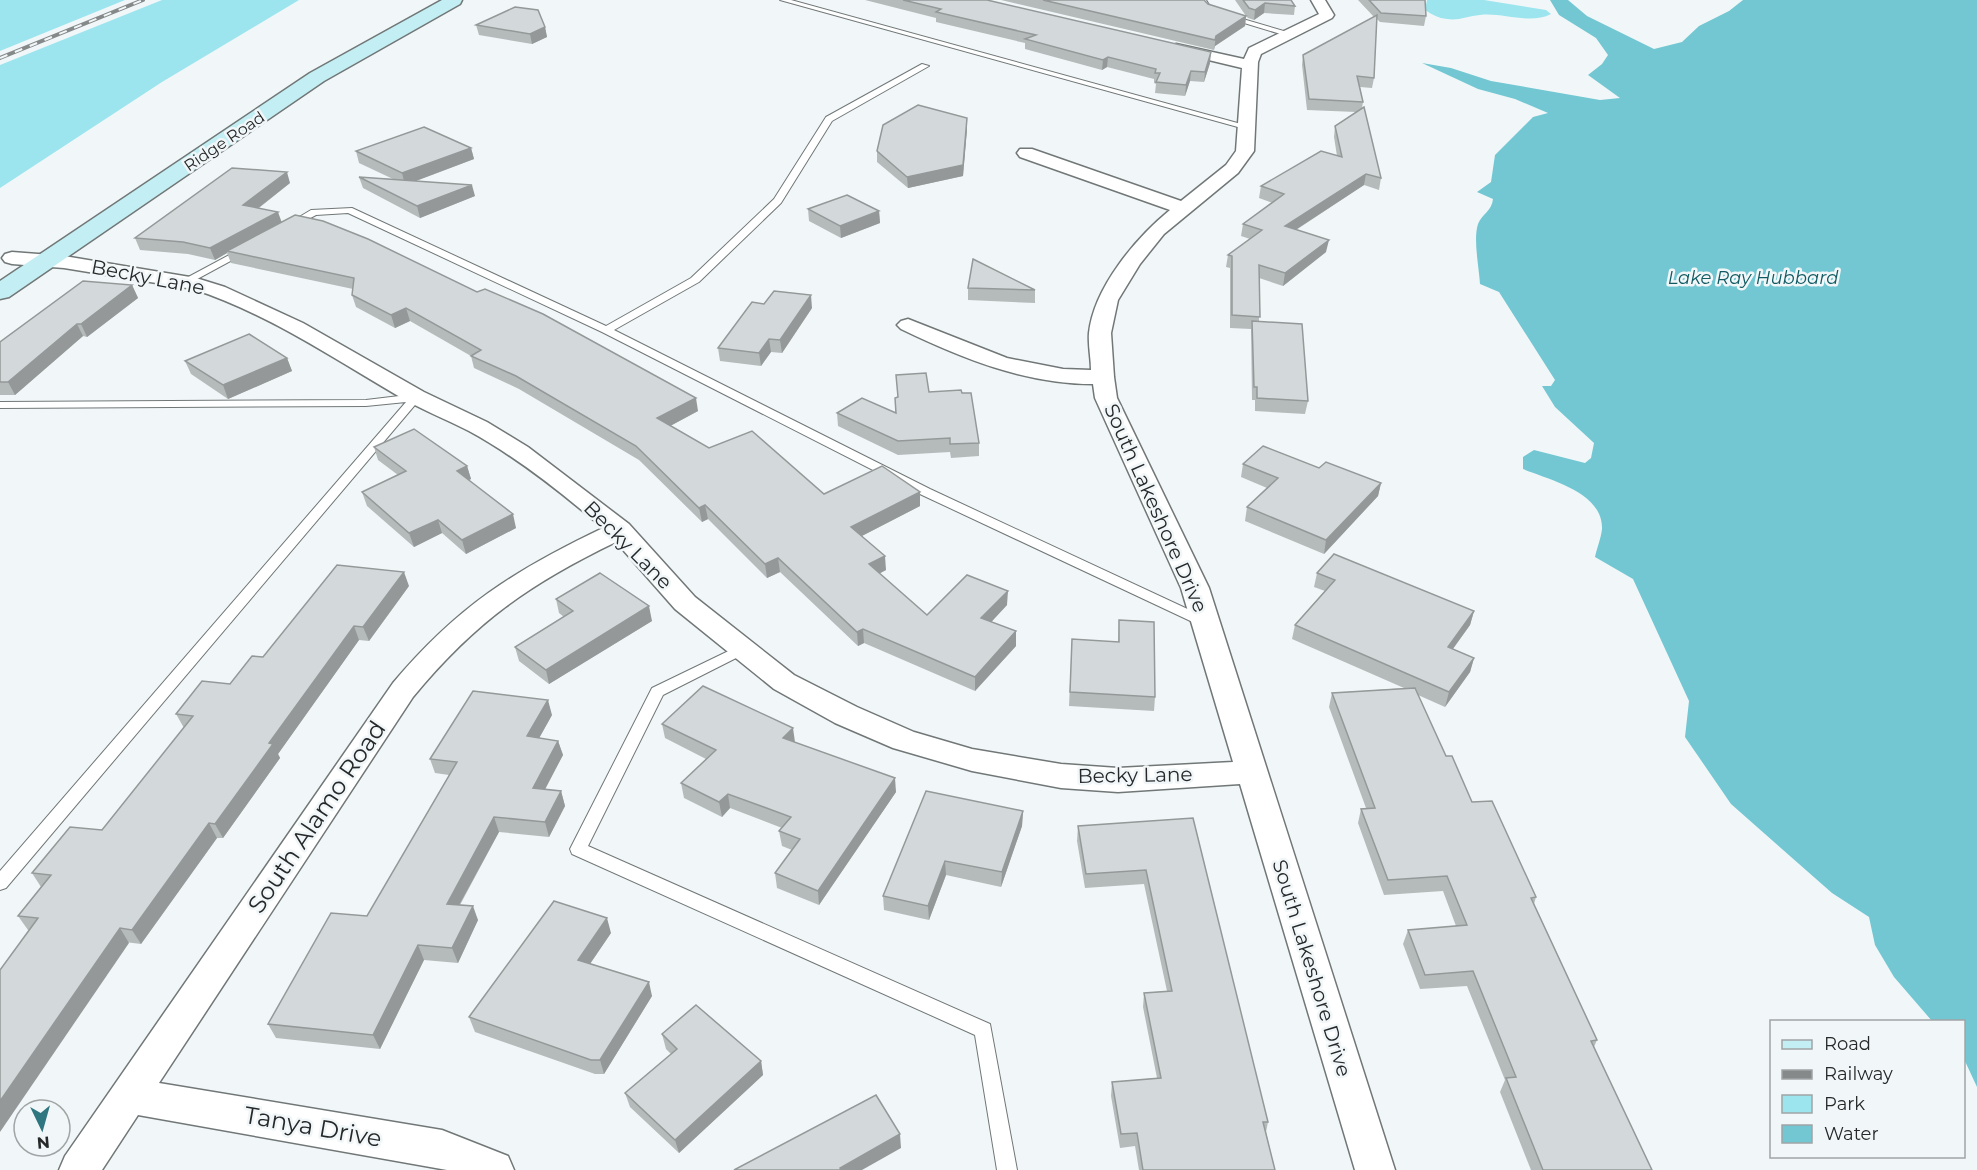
<svg xmlns="http://www.w3.org/2000/svg" width="1977" height="1170" viewBox="0 0 1977 1170" font-family="Montserrat,sans-serif">
<style>
.green{fill:#9ce5ee}
.water{fill:#72c7d2}
.lines{fill:none;stroke-linecap:round;stroke-linejoin:round}
.service-casing{stroke:#717777;stroke-width:2}
.minor-casing{stroke:#717777;stroke-width:3}
.secondary-casing{stroke:#717777;stroke-width:3}
.service{fill:#fff;fill-rule:evenodd}
.minor{fill:#fff;fill-rule:evenodd}
.secondary{fill:#c3eff4;fill-rule:evenodd}
.rail-casing{stroke:#85898a;stroke-width:4}
.rail{stroke:#f1f7f8;stroke-width:2;stroke-dasharray:8;stroke-linecap:butt}
.wall{fill:#b5bbbb}
.shaded-wall{fill:#949899}
.building{fill:#d3d9da;stroke:#949899;stroke-width:1.5}
.labels{text-anchor:middle;stroke-width:5;stroke-linejoin:round;paint-order:stroke}
.far-street-label{font-size:16px;fill:#262829;stroke:#f1f7f8}
.far-water-label{font-size:18px;font-style:italic;fill:#105a62;stroke:#f1f7f8}
.street-label{font-size:20px;fill:#262829;stroke:#f1f7f8}
.near-street-label{font-size:24px;fill:#262829;stroke:#f1f7f8}
</style>
<rect width="100%" height="100%" fill="#f1f7f8"/>
<!-- green -->
<g class="green">
<polygon points="0,0 125,0 0,51"/>
<polygon points="162,0 299,0 162,82 0,188 0,65"/>
<path d="M1427,0H1484L1546,10L1551,14C1530,25 1502,12 1480,15C1468,16 1458,21 1447,19C1438,18 1433,15 1425,10Z"/>
</g>
<!-- water -->
<path class="water" d="M1550,0H1568L1587,16L1654,49L1682,42L1699,26L1729,11L1743,0H1977V1087L1964,1059V1022L1932,1021L1894,977L1875,945L1869,917L1832,893L1731,804L1685,737L1689,701L1633,579L1595,557C1597,548 1601,538 1602,529C1603,492 1550,480 1523,469V457L1534,450L1585,463L1591,458L1594,443L1555,407L1542,386H1551L1555,380L1499,292L1480,284C1479,267 1473,239 1478,224C1482,214 1492,211 1493,199L1477,192L1491,182L1495,155L1533,117L1548,113L1515,99L1478,89L1422,63L1451,68L1491,81L1600,100L1620,98L1588,75L1602,64L1608,55L1596,38L1559,15Z"/>
<g class="lines">
<!-- service casing -->
<g class="service-casing">
<g id="service">
<polygon points="780,0 791,0 1252,127 1245,129"/>
<polygon points="1199,0 1206,0 1212,10 1294,34 1287,36 1208,12"/>
<polygon points="922,64 929,66 832,121 781,203 699,282 614,330 930,489 1209,619 1211,622 1209,625 1199,625 922,495 602,332 348,213 316,215 292,228 284,226 311,210 352,208 606,326 691,278 774,199 826,117"/>
<polygon points="246,246 251,249 249,251 188,284 180,284 179,282"/>
<polygon points="416,394 422,397 420,399 6,888 0,890 0,871 406,402 366,406 0,408 0,402 366,400"/>
<polygon points="743,644 750,649 748,652 663,695 588,846 990,1024 1017,1170 997,1170 975,1035 572,854 570,849 652,688"/>
</g>
</g>
<!-- minor casing -->
<g class="minor-casing">
<path id="minor" d="M1311,0H1325L1334,15L1332,18L1261,54L1258,62L1254,151L1238,173L1164,234L1140,264L1118,300L1111,333L1114,377L1117,398L1209,588L1395,1170H1355L1240,784L1118,792L1061,788L972,771L893,748L835,723L774,689L675,609L616,542C529,584 475,622 413,697L159,1083L442,1130L508,1156L514,1170H447L138,1115L102,1170H59L65,1156L393,683C457,607 513,571 603,528C562,493 517,457 469,431C446,419 422,410 400,397C333,358 267,313 193,289L64,268L12,264L5,262L2,258L5,254L12,252L64,256L196,278L225,287L303,323L424,392L487,422L528,447L629,524L695,597L794,675L857,707L914,732L972,749L1061,764L1118,768L1233,762L1181,588L1095,398L1093,384C1025,384 961,358 901,329L897,325L901,321L908,319L1007,358L1063,369L1091,370C1091,358 1088,345 1089,333C1094,287 1136,238 1170,210L1020,157L1017,153L1020,149H1032L1181,201L1226,165L1236,151L1242,68L1171,51L1169,48L1176,44L1244,59L1249,48L1319,14Z"/>
</g>
<!-- secondary casing -->
<g class="secondary-casing">
<polygon id="secondary" points="442,0 462,0 460,4 324,81 9,297 0,299 0,281 310,73"/>
</g>
<!-- service -->
<use href="#service" class="service"/>
<!-- minor -->
<use href="#minor" class="minor"/>
<!-- secondary -->
<use href="#secondary" class="secondary"/>
<!-- rail casing -->
<g class="rail-casing">
<polyline id="rail" points="0,58 143,0"/>
</g>
<!-- rail -->
<use href="#rail" class="rail"/>
</g>
<!-- wall -->
<g class="wall">
<polygon points="865,0 987,0 1210,63 1204,82 1190,81 1185,96 1155,93 1156,84 1154,83 1154,79 1107,67 1102,70 1025,49 1025,43 936,22 936,18"/>
<polygon points="1001,0 1204,0 1208,4 1246,16 1235,0 1291,0 1295,6 1294,15 1264,13 1254,20 1248,18 1246,16 1245,26 1215,46 1214,50"/>
<polygon points="1358,0 1425,0 1426,16 1424,26 1380,22 1377,19 1374,78 1372,88 1360,87 1363,102 1362,108 1381,178 1379,190 1364,185 1296,230 1326,252 1283,286 1259,278 1259,321 1308,401 1305,414 1255,411 1255,400 1252,400 1251,329 1230,328 1230,268 1226,267 1228,255 1250,239 1241,236 1243,224 1273,203 1259,198 1261,186 1337,156 1334,137 1335,126 1356,112 1307,110 1302,65 1303,55 1374,17"/>
<polygon points="476,25 545,27 547,37 532,44 479,35"/>
<polygon points="967,129 963,176 908,188 877,162 877,151"/>
<polygon points="471,148 474,159 416,181 475,196 420,218 363,188 359,177 393,179 359,163 356,151"/>
<polygon points="290,183 259,208 281,222 698,411 670,426 709,448 824,494 920,506 862,536 886,570 879,574 927,615 1007,605 991,622 1016,631 1016,646 975,691 864,643 858,646 780,572 767,578 708,519 702,522 639,460 519,389 474,368 471,356 410,321 395,328 356,307 352,295 353,289 231,263 227,253 215,260 188,254 140,250 135,238"/>
<polygon points="808,209 879,211 880,223 841,238 809,221"/>
<polygon points="132,285 138,298 87,337 83,336 15,395 0,395 0,342"/>
<polygon points="968,288 1035,290 1035,303 968,300"/>
<polygon points="812,308 782,353 771,352 761,366 720,361 718,348"/>
<polygon points="287,358 292,371 228,399 191,374 185,361"/>
<polygon points="929,392 962,393 979,443 979,456 951,458 950,452 898,455 838,426 837,413 896,413"/>
<polygon points="374,447 467,466 471,479 469,480 516,528 466,554 442,533 414,547 367,506 362,492 398,475 378,460"/>
<polygon points="1243,464 1319,468 1381,483 1378,496 1324,554 1245,521 1247,507 1267,488 1241,477"/>
<polygon points="1317,573 1474,611 1470,625 1453,649 1474,658 1470,672 1445,707 1418,695 1446,756 1472,802 1536,897 1534,904 1597,1040 1594,1047 1652,1170 1531,1170 1500,1092 1505,1080 1467,986 1420,989 1403,944 1408,930 1456,926 1443,891 1384,895 1358,823 1361,809 1366,808 1329,707 1332,693 1404,688 1292,639 1295,625 1325,591 1314,587"/>
<polygon points="409,586 369,641 359,640 278,754 280,758 223,838 217,838 141,944 28,930 18,916 41,887 32,873 102,830 184,728 176,714 230,684 263,657"/>
<polygon points="556,599 652,621 549,684 519,661 515,647 564,617 559,613"/>
<polygon points="1119,620 1155,697 1154,711 1069,706 1072,639 1118,642"/>
<polygon points="552,715 539,738 558,741 563,755 544,789 561,791 565,806 549,837 499,832 460,905 478,920 458,963 424,960 380,1049 276,1038 268,1024 367,916 449,775 435,773 430,759"/>
<polygon points="662,724 795,742 896,792 819,905 777,888 775,873 792,850 782,846 779,831 782,828 730,808 722,817 684,798 681,783 706,759 665,738"/>
<polygon points="1023,811 1022,826 1001,887 946,875 929,920 884,910 883,896"/>
<polygon points="1193,818 1268,1122 1266,1132 1275,1170 1139,1170 1135,1146 1120,1148 1111,1096 1112,1082 1157,1078 1143,1007 1144,993 1167,991 1144,884 1085,888 1077,841 1078,826"/>
<polygon points="611,933 590,964 652,996 604,1074 595,1074 475,1032 469,1017"/>
<polygon points="662,1034 761,1061 763,1075 679,1153 630,1107 625,1093 671,1054 666,1049"/>
</g>
<!-- shaded-wall -->
<g class="shaded-wall">
<polygon points="1265,3 1264,13 1254,20 1255,10"/>
<polygon points="1246,16 1245,26 1215,46 1214,50 1216,36"/>
<polygon points="545,27 547,37 532,44 530,34"/>
<polygon points="1211,52 1210,63 1204,82 1205,72"/>
<polygon points="1108,57 1107,67 1102,70 1103,60"/>
<polygon points="1191,71 1190,81 1185,96 1186,85"/>
<polygon points="967,118 967,129 963,176 908,188 907,177"/>
<polygon points="471,148 474,159 405,185 402,173"/>
<polygon points="287,172 290,183 248,216 243,205"/>
<polygon points="1366,174 1364,185 1283,238 1285,226"/>
<polygon points="472,185 475,196 420,218 417,206"/>
<polygon points="879,211 880,223 841,238 840,226"/>
<polygon points="278,212 282,223 227,251 227,253 215,260 210,248"/>
<polygon points="1329,240 1326,252 1283,286 1285,273"/>
<polygon points="132,285 138,298 87,337 81,324"/>
<polygon points="811,295 812,308 782,353 780,340"/>
<polygon points="406,308 410,321 395,328 391,315"/>
<polygon points="77,324 83,336 15,395 8,382"/>
<polygon points="769,339 771,352 761,366 759,353"/>
<polygon points="287,358 292,371 228,399 223,385"/>
<polygon points="696,398 698,411 659,432 657,418"/>
<polygon points="467,466 471,479 461,484 457,471"/>
<polygon points="1381,483 1378,496 1324,554 1326,540"/>
<polygon points="920,492 920,506 852,541 851,527"/>
<polygon points="705,505 708,519 702,522 699,508"/>
<polygon points="513,514 516,528 466,554 462,540"/>
<polygon points="438,520 442,533 414,547 409,533"/>
<polygon points="885,556 886,570 870,578 869,564"/>
<polygon points="778,558 780,572 767,578 765,564"/>
<polygon points="404,572 409,586 369,641 363,627"/>
<polygon points="1008,591 1007,605 982,632 981,618"/>
<polygon points="649,606 652,621 549,684 546,670"/>
<polygon points="1474,611 1470,625 1444,661 1448,647"/>
<polygon points="354,626 359,640 278,754 280,758 223,838 215,824 269,743"/>
<polygon points="863,629 864,643 858,646 857,632"/>
<polygon points="1016,631 1016,646 975,691 975,677"/>
<polygon points="1474,658 1470,672 1445,707 1449,692"/>
<polygon points="548,700 552,715 532,751 527,736"/>
<polygon points="793,728 795,742 783,738"/>
<polygon points="558,741 563,755 538,803 533,788"/>
<polygon points="895,778 896,792 819,905 818,891"/>
<polygon points="561,791 565,806 549,837 545,822"/>
<polygon points="728,794 730,808 722,817 719,802"/>
<polygon points="1023,811 1022,826 1001,887 1002,872"/>
<polygon points="494,817 499,832 452,918 447,904"/>
<polygon points="209,823 217,838 141,944 132,930"/>
<polygon points="945,861 946,875 929,920 928,906"/>
<polygon points="473,906 478,920 458,963 452,948"/>
<polygon points="607,918 611,933 583,974 578,960"/>
<polygon points="120,928 129,943 0,1132 0,1101"/>
<polygon points="418,945 424,960 380,1049 373,1035"/>
<polygon points="649,982 652,996 604,1074 600,1060"/>
<polygon points="761,1061 763,1075 679,1153 675,1140"/>
<polygon points="900,1134 901,1148 862,1170 840,1170 840,1168"/>
</g>
<!-- building -->
<g class="building">
<polygon points="903,0 987,0 1211,52 1205,72 1191,71 1186,85 1156,82 1160,73 1155,73 1156,69 1108,57 1103,60 1025,39 1036,35 936,12 941,9"/>
<polygon points="1043,0 1204,0 1208,4 1246,16 1216,36 1215,40"/>
<polygon points="1243,0 1291,0 1295,6 1265,3 1255,10 1249,8"/>
<polygon points="1369,0 1425,0 1426,16 1381,13"/>
<polygon points="515,7 538,10 545,27 530,34 476,25"/>
<polygon points="1377,15 1374,78 1357,76 1363,102 1309,99 1303,55"/>
<polygon points="918,105 967,118 963,165 907,177 877,151 883,125"/>
<polygon points="1364,107 1381,178 1366,174 1285,226 1329,240 1285,273 1259,265 1260,317 1232,315 1232,256 1228,255 1262,230 1243,224 1284,194 1261,186 1321,151 1342,157 1335,126"/>
<polygon points="424,127 471,148 402,173 356,151"/>
<polygon points="232,168 287,172 243,205 278,212 210,248 183,242 135,238"/>
<polygon points="359,177 472,185 417,206"/>
<polygon points="847,195 879,211 840,226 808,209"/>
<polygon points="295,215 323,221 368,239 477,292 485,289 543,314 696,398 657,418 709,448 752,431 824,494 882,466 920,492 851,527 885,556 869,564 927,615 967,575 1008,591 981,618 1016,631 975,677 863,629 857,632 778,558 765,564 705,505 699,508 636,446 516,376 471,356 481,350 406,308 391,315 352,295 354,278 227,251"/>
<polygon points="973,259 1035,290 968,288"/>
<polygon points="83,281 132,285 81,324 77,324 8,382 0,382 0,342"/>
<polygon points="774,291 811,295 780,340 769,339 759,353 718,348 752,302 764,304"/>
<polygon points="1252,321 1302,324 1308,401 1257,398 1257,387 1254,387"/>
<polygon points="249,334 287,358 223,385 185,361"/>
<polygon points="926,373 929,392 961,390 962,393 971,393 979,443 950,444 950,438 898,441 837,413 862,398 896,413 895,398 898,397 896,375"/>
<polygon points="414,429 467,466 457,471 513,514 462,540 438,520 409,533 362,492 406,471 374,447"/>
<polygon points="1263,446 1319,468 1326,462 1381,483 1326,540 1247,507 1278,478 1243,464"/>
<polygon points="1334,554 1474,611 1448,647 1474,658 1449,692 1295,625 1335,580 1317,573"/>
<polygon points="337,565 404,572 363,627 354,626 269,743 273,744 215,824 209,823 132,930 120,928 0,1101 0,970 38,918 18,916 51,875 32,873 70,827 102,830 193,716 176,714 202,681 230,684 252,656 263,657"/>
<polygon points="600,573 649,606 546,670 515,647 573,611 556,599"/>
<polygon points="1119,620 1154,622 1155,697 1070,692 1072,639 1119,642"/>
<polygon points="703,686 793,728 783,738 895,778 818,891 775,873 800,839 779,831 791,817 728,794 719,802 681,783 716,750 662,724"/>
<polygon points="1415,688 1446,756 1452,756 1472,802 1492,801 1536,897 1531,898 1597,1040 1591,1041 1652,1170 1543,1170 1506,1078 1516,1077 1473,971 1425,975 1408,930 1467,925 1447,876 1388,880 1361,809 1375,808 1332,693"/>
<polygon points="473,691 548,700 527,736 558,741 533,788 561,791 545,822 494,817 447,904 473,906 452,948 418,945 373,1035 268,1024 331,913 367,916 457,762 430,759"/>
<polygon points="926,791 1023,811 1002,872 945,861 928,906 883,896"/>
<polygon points="1193,818 1268,1122 1263,1122 1275,1170 1143,1170 1137,1133 1121,1134 1112,1082 1161,1078 1144,993 1172,991 1146,870 1086,874 1078,826"/>
<polygon points="554,901 607,918 578,960 649,982 600,1060 591,1060 469,1017"/>
<polygon points="696,1005 761,1061 675,1140 625,1093 677,1049 662,1034"/>
<polygon points="876,1095 900,1134 840,1168 841,1170 734,1170"/>
</g>
<g class="labels">
<!-- far-street labels -->
<g class="far-street-label">
<text transform="translate(224 141) rotate(-34)" y="6">Ridge Road</text>
</g>
<!-- far-water labels -->
<g class="far-water-label">
<text x="1753" y="284">Lake Ray Hubbard</text>
</g>
<!-- street labels -->
<g class="street-label">
<text transform="translate(148 277) rotate(11)" y="7">Becky Lane</text>
<text transform="translate(1156 508) rotate(66)" y="7">South Lakeshore Drive</text>
<text transform="translate(628 545) rotate(45)" y="7">Becky Lane</text>
<text transform="translate(1135 775) rotate(-1)" y="7">Becky Lane</text>
<text transform="translate(1312 968) rotate(73)" y="7">South Lakeshore Drive</text>
</g>
<!-- near-street labels -->
<g class="near-street-label">
<text transform="translate(317 817) rotate(-56)" y="8">South Alamo Road</text>
<text transform="translate(313 1127) rotate(10)" y="8">Tanya Drive</text>
</g>
</g>
<!-- legend -->
<rect x="1770" y="1020" width="195" height="138" fill="#f1f7f8" stroke="#a0a4a5" stroke-width="1.5"/>
<rect x="1782" y="1040" width="30" height="9" fill="#c3eff4" stroke="#a0a4a5" stroke-width="1.5"/>
<text x="1824" y="1050" font-size="18" fill="#262829">Road</text>
<rect x="1782" y="1070" width="30" height="9" fill="#85898a" stroke="#a0a4a5" stroke-width="1.5"/>
<text x="1824" y="1080" font-size="18" fill="#262829">Railway</text>
<rect x="1782" y="1095" width="30" height="18" fill="#9ce5ee" stroke="#a0a4a5" stroke-width="1.5"/>
<text x="1824" y="1110" font-size="18" fill="#262829">Park</text>
<rect x="1782" y="1125" width="30" height="18" fill="#72c7d2" stroke="#a0a4a5" stroke-width="1.5"/>
<text x="1824" y="1140" font-size="18" fill="#262829">Water</text>
<!-- north arrow -->
<g transform="translate(42 1128) rotate(175)"><circle r="28" fill="#f1f7f8" stroke="#a0a4a5" stroke-width="1.5"/>
<path d="M0-4.5L10 22L0 15L-10 22Z" fill="#2f7780"/>
<text y="-9" font-size="16" font-weight="bold" text-anchor="middle" fill="#262829">N</text>
</g>
</svg>
